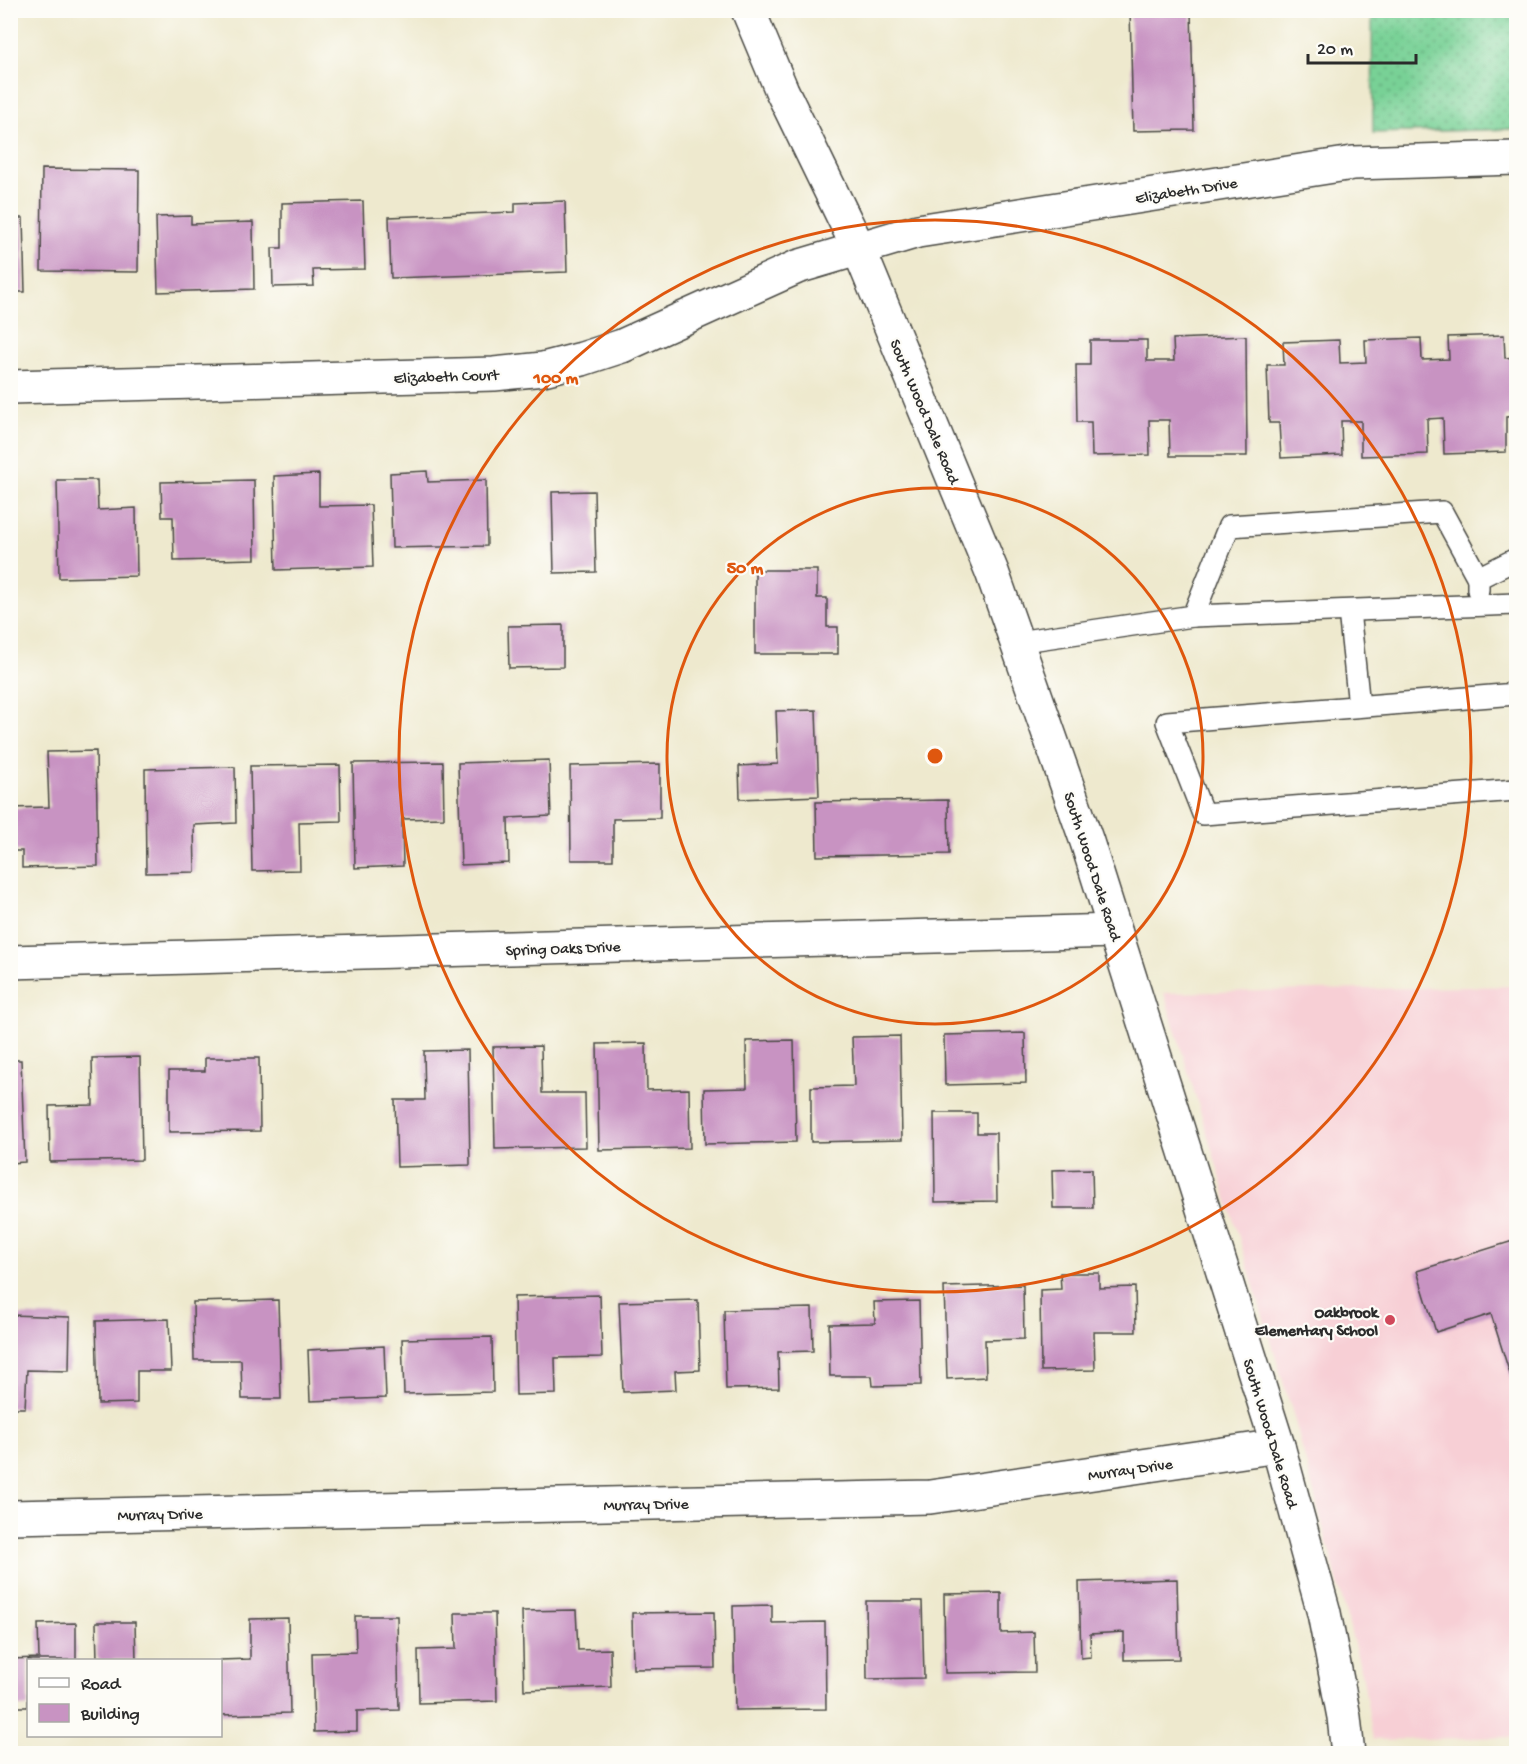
<svg xmlns="http://www.w3.org/2000/svg" width="1527" height="1764" viewBox="0 0 1527 1764" font-family="'Gochi Hand',sans-serif">
<style>
.built{fill:#f7cfd5}
.grass{fill:url(#grass-dots);stroke:#527e60;stroke-width:1.5}
.building{fill:#c893c2}
.lines{fill:none;stroke-linecap:round;stroke-linejoin:round}
.service-casing{stroke:#484843;stroke-width:24}
.minor-casing{stroke:#484843;stroke-width:36}
.secondary-casing{stroke:#484843;stroke-width:36}
.service{stroke:#fff;stroke-width:21}
.minor{stroke:#fff;stroke-width:33}
.secondary{stroke:#fff;stroke-width:33}
.ring{fill:none;stroke:#df570e;stroke-width:3}
.poi-dot{fill:#d1495b;stroke:#fdfcf7;stroke-width:2}
.labels{text-anchor:middle;stroke-width:4.5;stroke-linejoin:round;paint-order:stroke}
.street-label{font-size:16px;fill:#2b2b2b;stroke:#fdfcf7}
.poi-label{font-size:16px;font-weight:bold;fill:#2b2b2b;stroke:#fdfcf7;text-anchor:end}
.centre{fill:#df570e;stroke:#fdfcf7;stroke-width:3}
.ring-label{font-size:18px;text-anchor:middle;font-weight:bold;fill:#df570e;stroke:#fdfcf7;stroke-width:4.5;stroke-linejoin:round;paint-order:stroke}
</style>
<defs>
<pattern id="grass-dots" width="8" height="8" patternUnits="userSpaceOnUse" patternTransform="scale(1.5)"><rect width="8" height="8" fill="#78d196"/><path d="M2 2h.1M6 6h.1" fill="none" stroke="#63aa7b" stroke-width="1.8" stroke-linecap="round"/></pattern>
</defs>
<rect width="100%" height="100%" fill="#fdfcf7"/>
<filter id="ink" filterUnits="userSpaceOnUse"><feTurbulence type="fractalNoise" baseFrequency=".0167" numOctaves="2"/><feDisplacementMap in="SourceGraphic" scale="12" xChannelSelector="R" yChannelSelector="G"/><feConvolveMatrix kernelMatrix="1 2 1 2 8 2 1 2 1" color-interpolation-filters="sRGB"/></filter>
<filter id="wash" filterUnits="userSpaceOnUse"><feTurbulence type="fractalNoise" baseFrequency=".008" numOctaves="4" result="noise"/><feDisplacementMap in="SourceGraphic" scale="24" xChannelSelector="R" yChannelSelector="G"/><feGaussianBlur stdDeviation="1.35" result="paint"/><feColorMatrix in="noise" values="0 0 0 0 0 0 0 0 0 0 0 0 0 0 0 0 0 1.4 0 .05"/><feComposite in="paint" operator="in"/></filter>
<g filter="url(#wash)">
<rect width="100%" height="100%" fill="#eee9ce"/>
<!-- built -->
<polygon class="built" points="1516,986 1516,1737 1373,1740 1363,1678 1293,1414 1164,993"/>
<!-- grass -->
<polygon class="grass" points="1372,11 1516,11 1516,129 1373,133"/>
<g id="blocks">
<!-- building -->
<g class="building">
<polygon points="1130,10 1191,10 1194,130 1133,131"/>
<polygon points="42,169 139,170 138,272 41,271"/>
<polygon points="363,201 365,269 313,270 314,286 273,287 272,248 282,248 282,203"/>
<polygon points="565,201 567,272 391,278 389,217 515,212 515,203"/>
<polygon points="191,216 191,224 253,222 254,289 158,292 156,217"/>
<polygon points="10,218 23,218 25,292 10,292"/>
<polygon points="1504,335 1505,358 1516,357 1516,416 1506,417 1506,452 1444,454 1443,418 1427,419 1428,454 1361,456 1361,421 1341,421 1342,455 1281,458 1279,423 1269,423 1267,365 1284,365 1283,342 1339,340 1340,363 1366,362 1365,340 1421,338 1422,360 1449,359 1448,337"/>
<polygon points="1246,336 1247,456 1170,456 1169,420 1149,420 1150,455 1092,456 1091,422 1077,422 1076,365 1090,365 1090,340 1147,340 1147,361 1174,361 1173,339"/>
<polygon points="427,471 428,482 486,480 487,546 392,548 390,473"/>
<polygon points="319,474 319,506 371,505 373,567 276,570 274,476"/>
<polygon points="57,480 97,480 98,510 136,508 137,576 59,578"/>
<polygon points="254,480 255,559 174,561 173,517 162,517 161,482"/>
<polygon points="594,491 596,572 554,573 552,492"/>
<polygon points="10,503 12,503 14,568 10,568"/>
<polygon points="755,570 817,570 817,598 827,598 827,627 838,627 838,654 755,654"/>
<polygon points="563,625 563,667 509,668 508,626"/>
<polygon points="816,710 819,796 740,799 739,766 778,764 776,711"/>
<polygon points="96,751 98,866 22,868 22,851 10,851 10,808 49,807 47,752"/>
<polygon points="549,760 551,816 508,818 509,863 461,865 458,763"/>
<polygon points="443,762 444,818 402,819 403,866 355,868 353,763"/>
<polygon points="660,764 660,818 613,819 613,860 571,860 570,766"/>
<polygon points="340,765 341,821 299,822 300,870 252,871 250,766"/>
<polygon points="235,767 236,823 194,825 195,872 146,873 145,769"/>
<polygon points="948,800 949,854 817,856 816,802"/>
<polygon points="1025,1033 1026,1083 945,1085 944,1035"/>
<polygon points="900,1036 902,1140 811,1142 811,1087 854,1086 852,1037"/>
<polygon points="794,1040 796,1142 705,1144 704,1089 747,1088 746,1041"/>
<polygon points="646,1043 647,1090 689,1089 690,1148 599,1150 597,1044"/>
<polygon points="541,1046 542,1093 585,1093 586,1147 495,1149 493,1047"/>
<polygon points="468,1050 470,1165 397,1167 395,1100 425,1100 424,1051"/>
<polygon points="140,1057 142,1160 50,1162 49,1106 93,1105 92,1058"/>
<polygon points="205,1058 259,1058 260,1131 169,1132 169,1071 205,1071"/>
<polygon points="10,1060 21,1060 25,1162 10,1163"/>
<polygon points="934,1113 977,1113 977,1133 996,1133 997,1201 935,1202"/>
<polygon points="1092,1169 1093,1208 1053,1208 1052,1170"/>
<polygon points="1516,1240 1516,1393 1491,1314 1436,1332 1417,1271"/>
<polygon points="1060,1273 1099,1273 1099,1288 1135,1287 1136,1332 1094,1332 1095,1370 1041,1371 1040,1290 1061,1289"/>
<polygon points="1023,1285 1024,1339 985,1340 986,1377 947,1379 944,1287"/>
<polygon points="600,1295 602,1357 555,1358 556,1394 516,1395 514,1297"/>
<polygon points="278,1300 281,1399 242,1399 241,1360 194,1360 193,1302"/>
<polygon points="698,1300 700,1370 675,1371 676,1390 623,1392 619,1302"/>
<polygon points="919,1301 921,1385 873,1386 872,1376 830,1376 829,1324 875,1323 874,1302"/>
<polygon points="812,1308 813,1351 778,1352 779,1388 726,1389 724,1310"/>
<polygon points="10,1315 70,1317 69,1371 27,1370 25,1408 10,1408"/>
<polygon points="169,1319 171,1371 137,1371 137,1403 98,1404 96,1321"/>
<polygon points="492,1337 493,1392 404,1394 402,1339"/>
<polygon points="384,1346 386,1398 310,1401 308,1350"/>
<polygon points="1177,1579 1179,1659 1124,1660 1124,1632 1090,1634 1091,1657 1081,1658 1079,1582"/>
<polygon points="1001,1593 1001,1633 1034,1632 1035,1672 945,1673 944,1594"/>
<polygon points="866,1601 922,1601 924,1678 867,1679"/>
<polygon points="772,1605 772,1623 825,1622 826,1709 735,1710 733,1606"/>
<polygon points="576,1610 578,1650 610,1649 611,1687 524,1690 522,1611"/>
<polygon points="714,1612 715,1668 633,1669 632,1613"/>
<polygon points="455,1613 495,1613 497,1701 419,1703 418,1650 456,1649"/>
<polygon points="355,1616 397,1616 399,1710 357,1711 357,1731 314,1732 312,1653 356,1652"/>
<polygon points="288,1618 290,1713 220,1715 220,1660 250,1659 250,1619"/>
<polygon points="96,1622 135,1622 136,1660 97,1660"/>
<polygon points="76,1623 76,1660 28,1660 28,1707 10,1707 10,1659 39,1658 38,1624"/>
</g>
</g>
</g>
<g filter="url(#ink)">
<use href="#blocks" fill-opacity="0" stroke="#484843" stroke-width="1.5"/>
<g class="lines">
<!-- service casing -->
<g class="service-casing">
<g id="service">
<polyline points="1478,590 1478,578 1516,559"/>
<polyline points="1349,611 1359,706"/>
<polyline points="1193,616 1229,526 1442,512 1478,578"/>
<polyline points="1017,642 1193,616 1516,604"/>
<polyline points="1516,694 1167,722 1203,814 1516,790"/>
</g>
</g>
<!-- minor casing -->
<g class="minor-casing">
<g id="minor">
<polyline points="10,387 494,374 543,369 582,359 622,346 797,267 918,231 1353,163 1516,158"/>
<polyline points="10,962 1115,931"/>
<polyline points="10,1517 930,1497 1278,1446"/>
</g>
</g>
<!-- secondary casing -->
<g class="secondary-casing">
<polyline id="secondary" points="748,10 782,91 858,247 992,572 1087,842 1278,1446 1324,1613 1344,1717 1348,1754"/>
</g>
<!-- service -->
<use href="#service" class="service"/>
<!-- minor -->
<use href="#minor" class="minor"/>
<!-- secondary -->
<use href="#secondary" class="secondary"/>
</g>
</g>
<!-- distance rings -->
<g class="ring">
<circle cx="935" cy="756" r="268"/>
<circle cx="935" cy="756" r="536"/>
</g>
<!-- markers -->
<circle class="poi-dot" cx="1390" cy="1320" r="6"/>
<g class="labels">
<!-- street labels -->
<g class="street-label">
<text transform="translate(1186 189) rotate(-9)" y="6">Elizabeth Drive</text>
<text transform="translate(446 375) rotate(-2)" y="6">Elizabeth Court</text>
<text transform="translate(926 411) rotate(67)" y="6">South Wood Dale Road</text>
<text transform="translate(1094 866) rotate(72)" y="6">South Wood Dale Road</text>
<text transform="translate(563 947) rotate(-2)" y="6">Spring Oaks Drive</text>
<text transform="translate(1272 1433) rotate(73)" y="6">South Wood Dale Road</text>
<text transform="translate(1130 1468) rotate(-8)" y="6">Murray Drive</text>
<text transform="translate(646 1503) rotate(-1)" y="6">Murray Drive</text>
<text transform="translate(160 1513) rotate(-1)" y="6">Murray Drive</text>
</g>
<!-- poi labels -->
<g class="poi-label">
<text x="1378" y="1317">Oakbrook<tspan x="1378" dy="18">Elementary School</tspan></text>
</g>
</g>
<circle cx="935" cy="756" r="9" class="centre"/>
<g class="ring-label">
<text x="556" y="383">100 m</text>
<text x="745" y="573">50 m</text>
</g>
<!-- margin -->
<rect width="1527" height="1764" fill="none" stroke="#fdfcf7" stroke-width="36"/>
<!-- legend -->
<rect x="27" y="1659" width="195" height="78" fill="#fdfcf7" stroke="#a9a8a5" stroke-width="1.5"/>
<rect x="39" y="1678" width="30" height="9" fill="#ffffff" stroke="#a9a8a5" stroke-width="1.5"/>
<text x="81" y="1689" font-size="18" fill="#2b2b2b">Road</text>
<rect x="39" y="1704" width="30" height="18" fill="#c893c2" stroke="#a9a8a5" stroke-width="1.5"/>
<text x="81" y="1719" font-size="18" fill="#2b2b2b">Building</text>
<!-- scale -->
<path d="M1308 54v9h108v-9" fill="none" stroke="#2b2b2b" stroke-width="3"/>
<text x="1317" y="54" font-size="18" fill="#2b2b2b" stroke="#fdfcf7" stroke-width="4.5" paint-order="stroke">20 m</text>
</svg>
